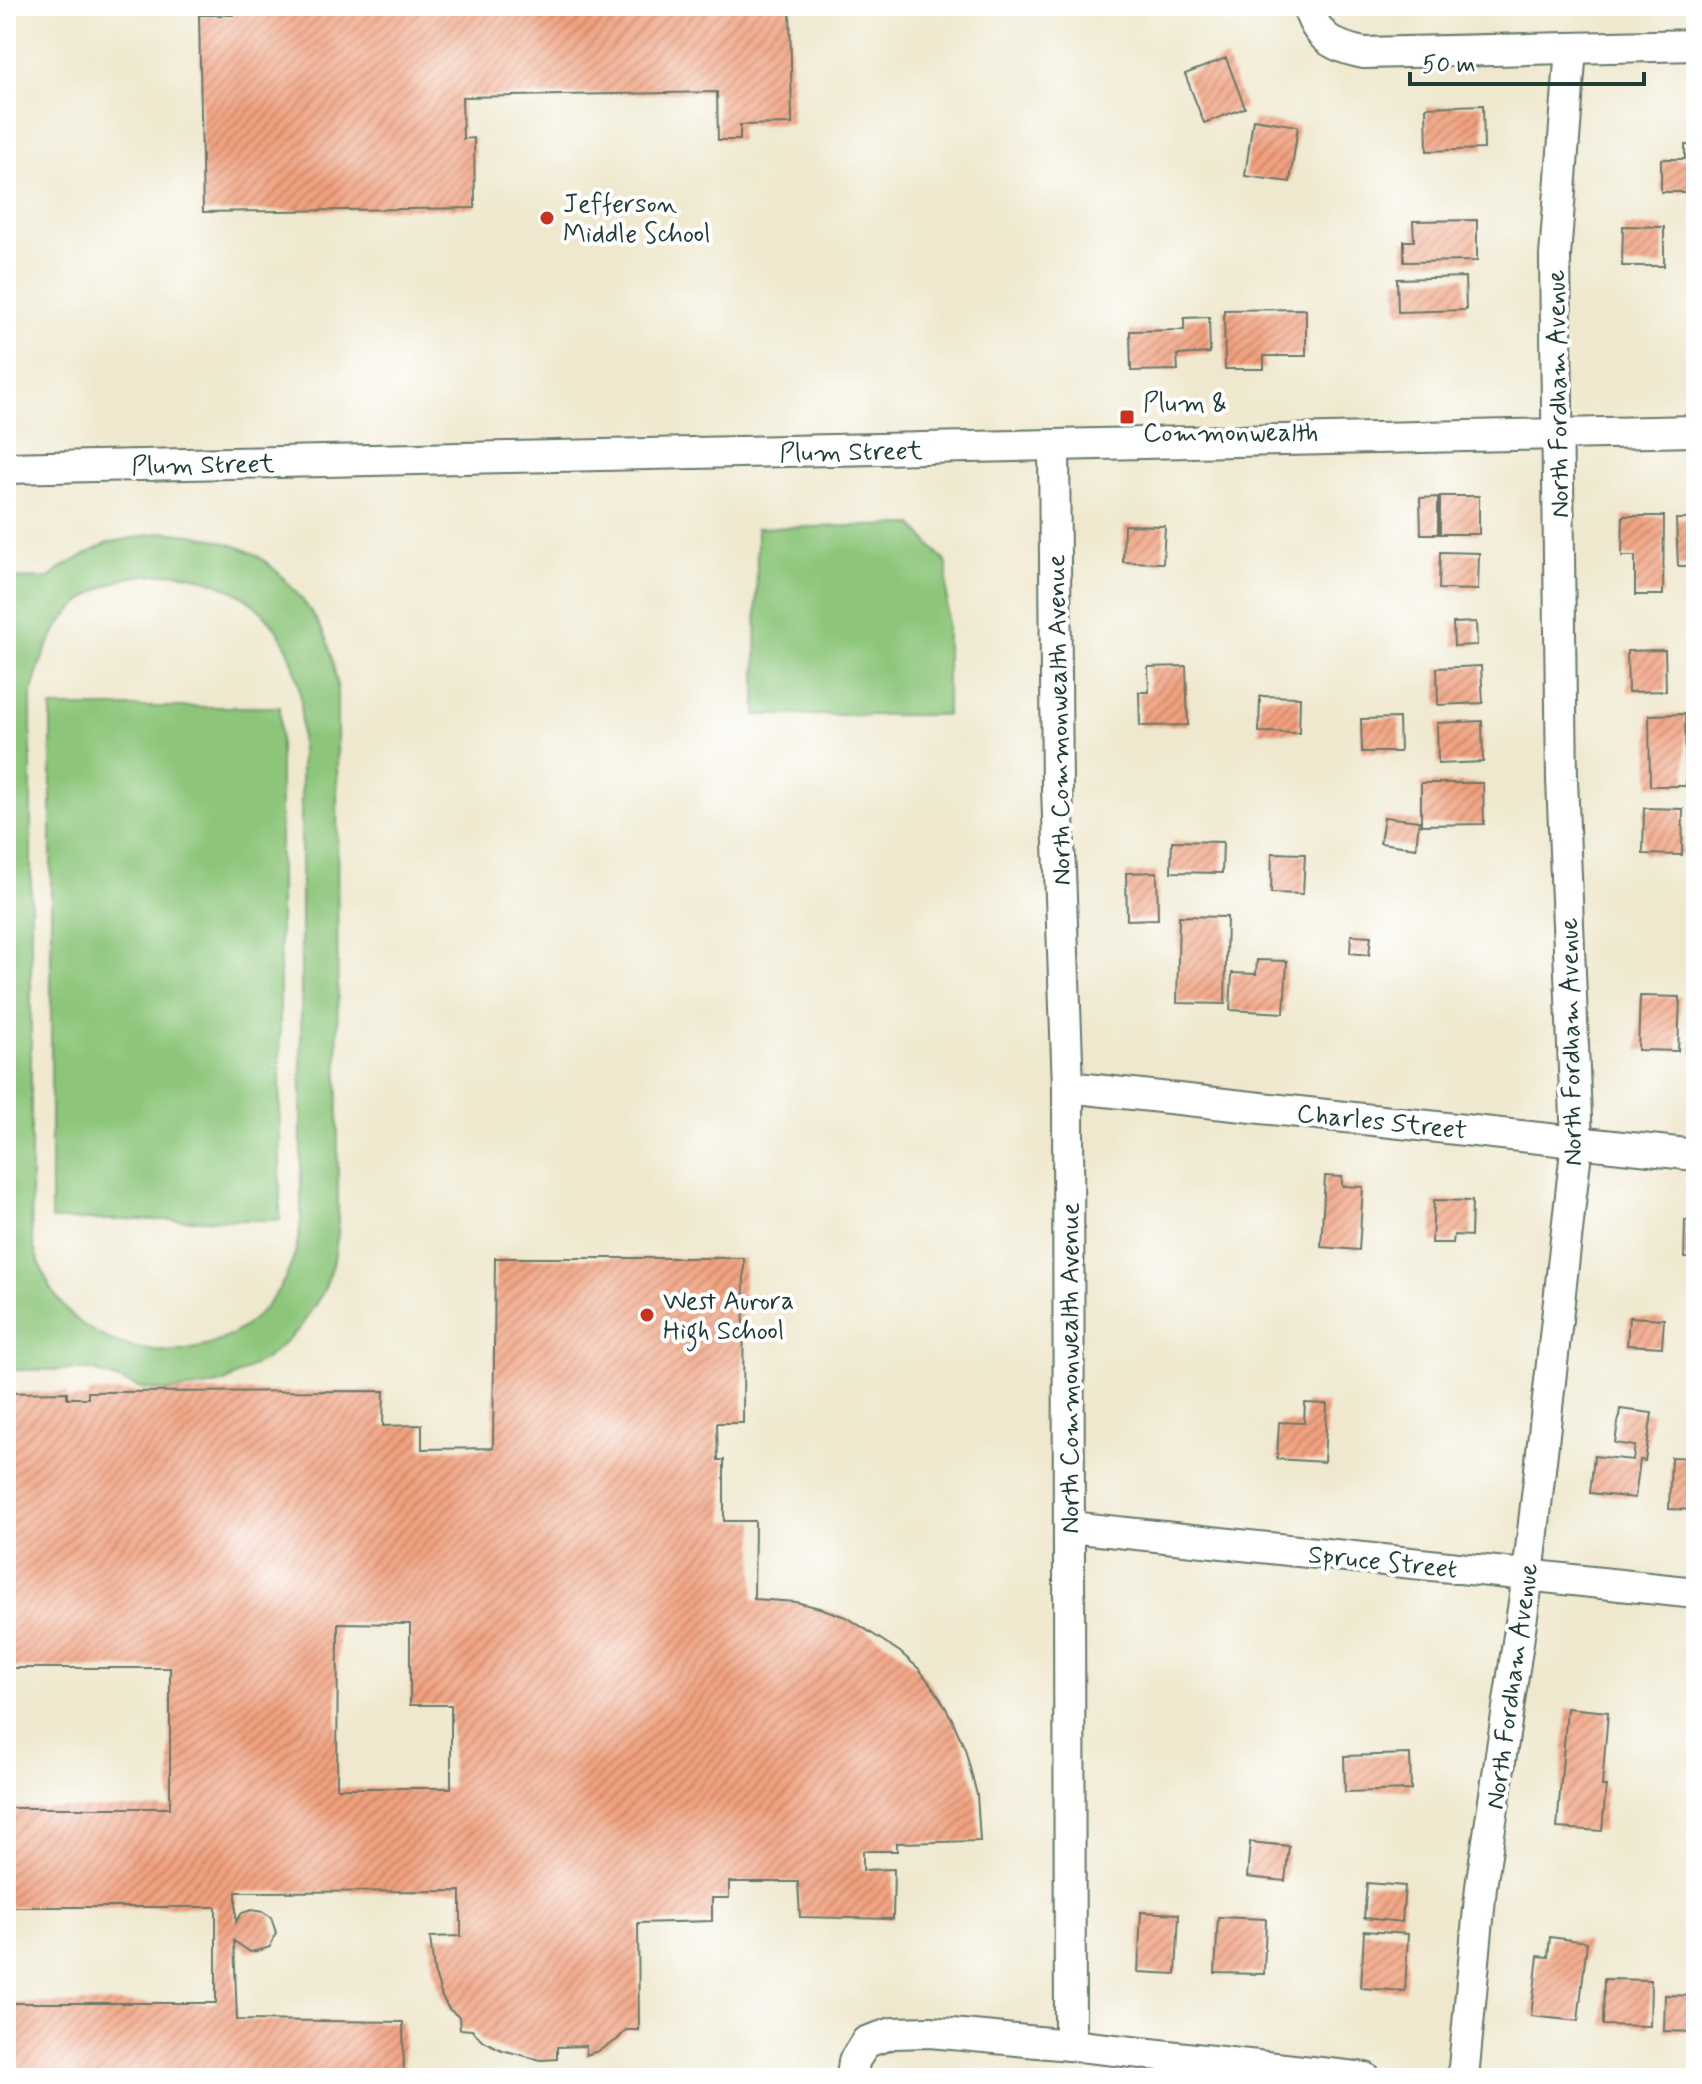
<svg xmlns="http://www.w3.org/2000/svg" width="1702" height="2084" viewBox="0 0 1702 2084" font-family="Mynerve,sans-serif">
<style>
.pitch{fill:#8dc67a;stroke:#568257;stroke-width:2;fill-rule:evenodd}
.building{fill:url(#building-hatch);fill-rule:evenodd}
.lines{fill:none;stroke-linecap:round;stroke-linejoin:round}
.street-casing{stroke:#68796a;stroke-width:34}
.street{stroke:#fff;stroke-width:30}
.poi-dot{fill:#c8321e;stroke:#fff;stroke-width:3}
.labels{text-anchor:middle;stroke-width:8;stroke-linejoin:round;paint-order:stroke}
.poi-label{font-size:26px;fill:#1f3d34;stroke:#fff;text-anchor:start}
.street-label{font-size:26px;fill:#1f3d34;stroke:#fff}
</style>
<defs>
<pattern id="building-hatch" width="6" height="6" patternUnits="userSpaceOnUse" patternTransform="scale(2)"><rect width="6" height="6" fill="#f1a07e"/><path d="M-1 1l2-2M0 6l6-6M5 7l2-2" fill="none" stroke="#c38468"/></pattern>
</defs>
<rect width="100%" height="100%" fill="#fff"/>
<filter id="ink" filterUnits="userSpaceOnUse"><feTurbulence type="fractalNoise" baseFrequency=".0125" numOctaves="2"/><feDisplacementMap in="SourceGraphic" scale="16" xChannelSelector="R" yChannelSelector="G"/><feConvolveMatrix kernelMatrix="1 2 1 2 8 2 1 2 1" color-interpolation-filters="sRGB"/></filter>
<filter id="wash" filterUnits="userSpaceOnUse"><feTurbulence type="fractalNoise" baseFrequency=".006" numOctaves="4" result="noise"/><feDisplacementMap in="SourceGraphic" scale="32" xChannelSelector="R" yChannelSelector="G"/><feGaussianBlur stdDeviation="1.8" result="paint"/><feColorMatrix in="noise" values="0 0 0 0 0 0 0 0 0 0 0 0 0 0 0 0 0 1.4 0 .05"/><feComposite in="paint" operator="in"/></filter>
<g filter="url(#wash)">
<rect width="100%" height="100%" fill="#efe8ce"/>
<!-- pitch -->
<g class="pitch">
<polygon points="913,525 947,564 947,715 756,715 757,528"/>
<path d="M163,532C193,534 225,539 252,553C279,567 316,613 327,641C332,654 334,670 337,683L338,1233L333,1265L323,1292L299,1329L267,1358L223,1383L200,1388L167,1391L141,1388L92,1370H6V579L49,578L61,568L107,543ZM178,573C251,585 294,628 301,702V1219C295,1310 215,1372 126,1345C101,1338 77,1324 61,1303C48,1287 40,1266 34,1248C30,1232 32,1215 31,1199V696C44,639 68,595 128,578C144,574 162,574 178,573Z"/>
<rect x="51" y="707" width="229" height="513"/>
</g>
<g id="blocks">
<!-- building -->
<g class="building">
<polygon points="233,6 790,6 792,124 740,125 740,140 718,140 717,92 462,97 463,139 474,138 475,208 203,212 199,15 233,15"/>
<polygon points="1226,58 1245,108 1204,123 1185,74"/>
<polygon points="1483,105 1484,149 1427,151 1426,107"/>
<polygon points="1253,119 1298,126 1290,182 1245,176"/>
<polygon points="1685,145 1693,145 1693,192 1661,192 1661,159 1685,159"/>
<polygon points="1477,220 1477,261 1404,262 1404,241 1414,241 1413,221"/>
<polygon points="1623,226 1664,227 1664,266 1622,266"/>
<polygon points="1465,277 1466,310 1398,312 1397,279"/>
<polygon points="1306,309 1306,356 1264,356 1264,369 1225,369 1224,310"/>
<polygon points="1209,317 1210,353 1177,355 1178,370 1131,371 1130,331 1184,330 1184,318"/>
<rect x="1440" y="496" width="39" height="38"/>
<polygon points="1438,497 1438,534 1421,534 1420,498"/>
<polygon points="1623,516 1664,516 1663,595 1635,595 1635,556 1622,556"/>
<polygon points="1676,519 1696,519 1696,566 1678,566"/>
<polygon points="1124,525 1165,526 1163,563 1123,562"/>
<polygon points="1440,552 1479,553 1478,590 1439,589"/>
<polygon points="1476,622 1477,645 1454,646 1453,623"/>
<polygon points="1665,650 1666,691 1628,692 1627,651"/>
<polygon points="1186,666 1188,725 1140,726 1139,692 1149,692 1148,667"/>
<polygon points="1481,666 1483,703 1438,705 1437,668"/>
<polygon points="1260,696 1300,697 1299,733 1259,732"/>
<polygon points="1685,714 1686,786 1650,786 1649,715"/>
<polygon points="1399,718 1400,752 1362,752 1361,719"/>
<polygon points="1482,721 1483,762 1438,764 1437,723"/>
<polygon points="1421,783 1483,783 1484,824 1421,825"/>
<polygon points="1644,808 1683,809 1682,855 1643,854"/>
<polygon points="1384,817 1419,821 1416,848 1380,843"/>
<polygon points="1172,841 1223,842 1222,873 1171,872"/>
<polygon points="1272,853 1305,854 1303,894 1271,893"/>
<polygon points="1157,872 1158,919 1127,920 1126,873"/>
<polygon points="1179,916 1227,917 1225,1004 1177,1003"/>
<polygon points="1351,935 1371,936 1369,955 1350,953"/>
<polygon points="1257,960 1287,961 1284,1013 1230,1010 1232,973 1256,974"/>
<polygon points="1640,996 1680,997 1678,1051 1638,1050"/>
<polygon points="1694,1032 1696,1032 1696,1054 1692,1054"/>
<polygon points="1325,1176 1342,1177 1342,1186 1363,1187 1359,1250 1321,1247"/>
<polygon points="1434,1200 1472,1201 1471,1236 1454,1235 1453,1243 1432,1243"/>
<polygon points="1685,1220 1696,1221 1696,1258 1684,1258"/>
<path d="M495,1258H744L743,1423H717L718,1460H724V1521H755L754,1599L796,1602L823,1609L848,1618L900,1652L919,1669L937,1693L952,1719L965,1749L977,1795L980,1841L897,1843V1851H863V1870L894,1869L893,1919L800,1917L798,1882H729V1898H712V1921L638,1923L639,2030H626L617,2040L598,2051L586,2055V2046L557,2047V2059L541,2060L502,2050L483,2041L472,2030L460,2029L459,2017L449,2009L442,1997L434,1971L430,1937L461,1936V1891L236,1892V1922L242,1913L252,1910L263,1912L271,1917L276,1933L270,1947L261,1950L250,1952L234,1941L237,2020L403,2022L404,2078H6V2003H216V1907H6V1808H170V1668H6V1393L67,1392V1398H88V1392L384,1391L383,1426L422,1425V1449L493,1448ZM338,1623L410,1624V1705H451V1788H337Z"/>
<polygon points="1629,1317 1664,1319 1662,1347 1627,1345"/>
<polygon points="1305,1403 1327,1404 1324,1462 1277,1459 1279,1422 1304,1423"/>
<polygon points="1620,1409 1652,1413 1645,1461 1640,1460 1635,1498 1590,1493 1594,1456 1633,1460 1635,1446 1615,1443"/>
<polygon points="1671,1457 1696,1458 1696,1510 1669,1509"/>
<polygon points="1567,1708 1608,1712 1602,1786 1606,1786 1602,1831 1557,1828"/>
<polygon points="1410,1754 1411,1790 1345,1792 1344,1756"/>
<polygon points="1250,1842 1289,1846 1285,1881 1247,1877"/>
<polygon points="1367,1883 1405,1886 1402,1922 1364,1918"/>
<polygon points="1141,1912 1179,1914 1176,1974 1138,1972"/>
<polygon points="1218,1917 1266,1919 1264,1974 1215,1973"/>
<polygon points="1364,1931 1408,1934 1405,1991 1361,1988"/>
<polygon points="1550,1937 1587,1942 1578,2021 1531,2016 1538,1956 1548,1957"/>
<polygon points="1604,1979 1651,1980 1650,2026 1603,2025"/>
<polygon points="1665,1995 1696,1996 1696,2032 1664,2031"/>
</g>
</g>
</g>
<g filter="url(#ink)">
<use href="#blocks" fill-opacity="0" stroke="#68796a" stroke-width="2"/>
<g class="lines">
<!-- street casing -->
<g class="street-casing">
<g id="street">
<path d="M1308,6C1316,37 1333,47 1364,53L1696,45"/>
<polyline points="1054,446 1057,789 1068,1087 1070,2045"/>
<polyline points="6,468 1696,431"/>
<polyline points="1068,1087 1696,1155"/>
<polyline points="1070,1527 1696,1593"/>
<polyline points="852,2078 854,2061 866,2042 893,2033 930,2032 1070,2045 1365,2078"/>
<polyline points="1463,2078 1481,1887 1528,1576 1577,1142 1562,779 1555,256 1571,48"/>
</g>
</g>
<!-- street -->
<use href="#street" class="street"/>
</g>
</g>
<!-- markers -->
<g class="poi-dot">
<circle cx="547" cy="218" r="8"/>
<rect x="1119" y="409" width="16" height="16" rx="4"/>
<circle cx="647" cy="1315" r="8"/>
</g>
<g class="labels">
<!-- poi labels -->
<g class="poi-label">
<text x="563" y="212">Jefferson<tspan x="563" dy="30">Middle School</tspan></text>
<text x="1143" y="411">Plum &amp;<tspan x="1143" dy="30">Commonwealth</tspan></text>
<text x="663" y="1309">West Aurora<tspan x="663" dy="30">High School</tspan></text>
</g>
<!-- street labels -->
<g class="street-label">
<text transform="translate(1557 394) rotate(-91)" y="9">North Fordham Avenue</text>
<text transform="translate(851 451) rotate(-1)" y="9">Plum Street</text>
<text transform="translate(203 464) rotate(-1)" y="9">Plum Street</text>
<text transform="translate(1058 720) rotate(-91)" y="9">North Commonwealth Avenue</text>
<text transform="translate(1570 1042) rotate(-91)" y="9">North Fordham Avenue</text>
<text transform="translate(1382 1121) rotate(6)" y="9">Charles Street</text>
<text transform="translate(1069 1368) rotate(-90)" y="9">North Commonwealth Avenue</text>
<text transform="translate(1383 1561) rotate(6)" y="9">Spruce Street</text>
<text transform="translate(1511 1686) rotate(-82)" y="9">North Fordham Avenue</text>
</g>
</g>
<!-- margin -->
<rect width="1702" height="2084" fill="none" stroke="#fff" stroke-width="32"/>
<!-- scale -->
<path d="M1410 72v12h234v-12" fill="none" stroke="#1f3d34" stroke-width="4"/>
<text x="1422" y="72" font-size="24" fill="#1f3d34" stroke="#ffffff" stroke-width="6" paint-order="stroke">50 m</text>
</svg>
